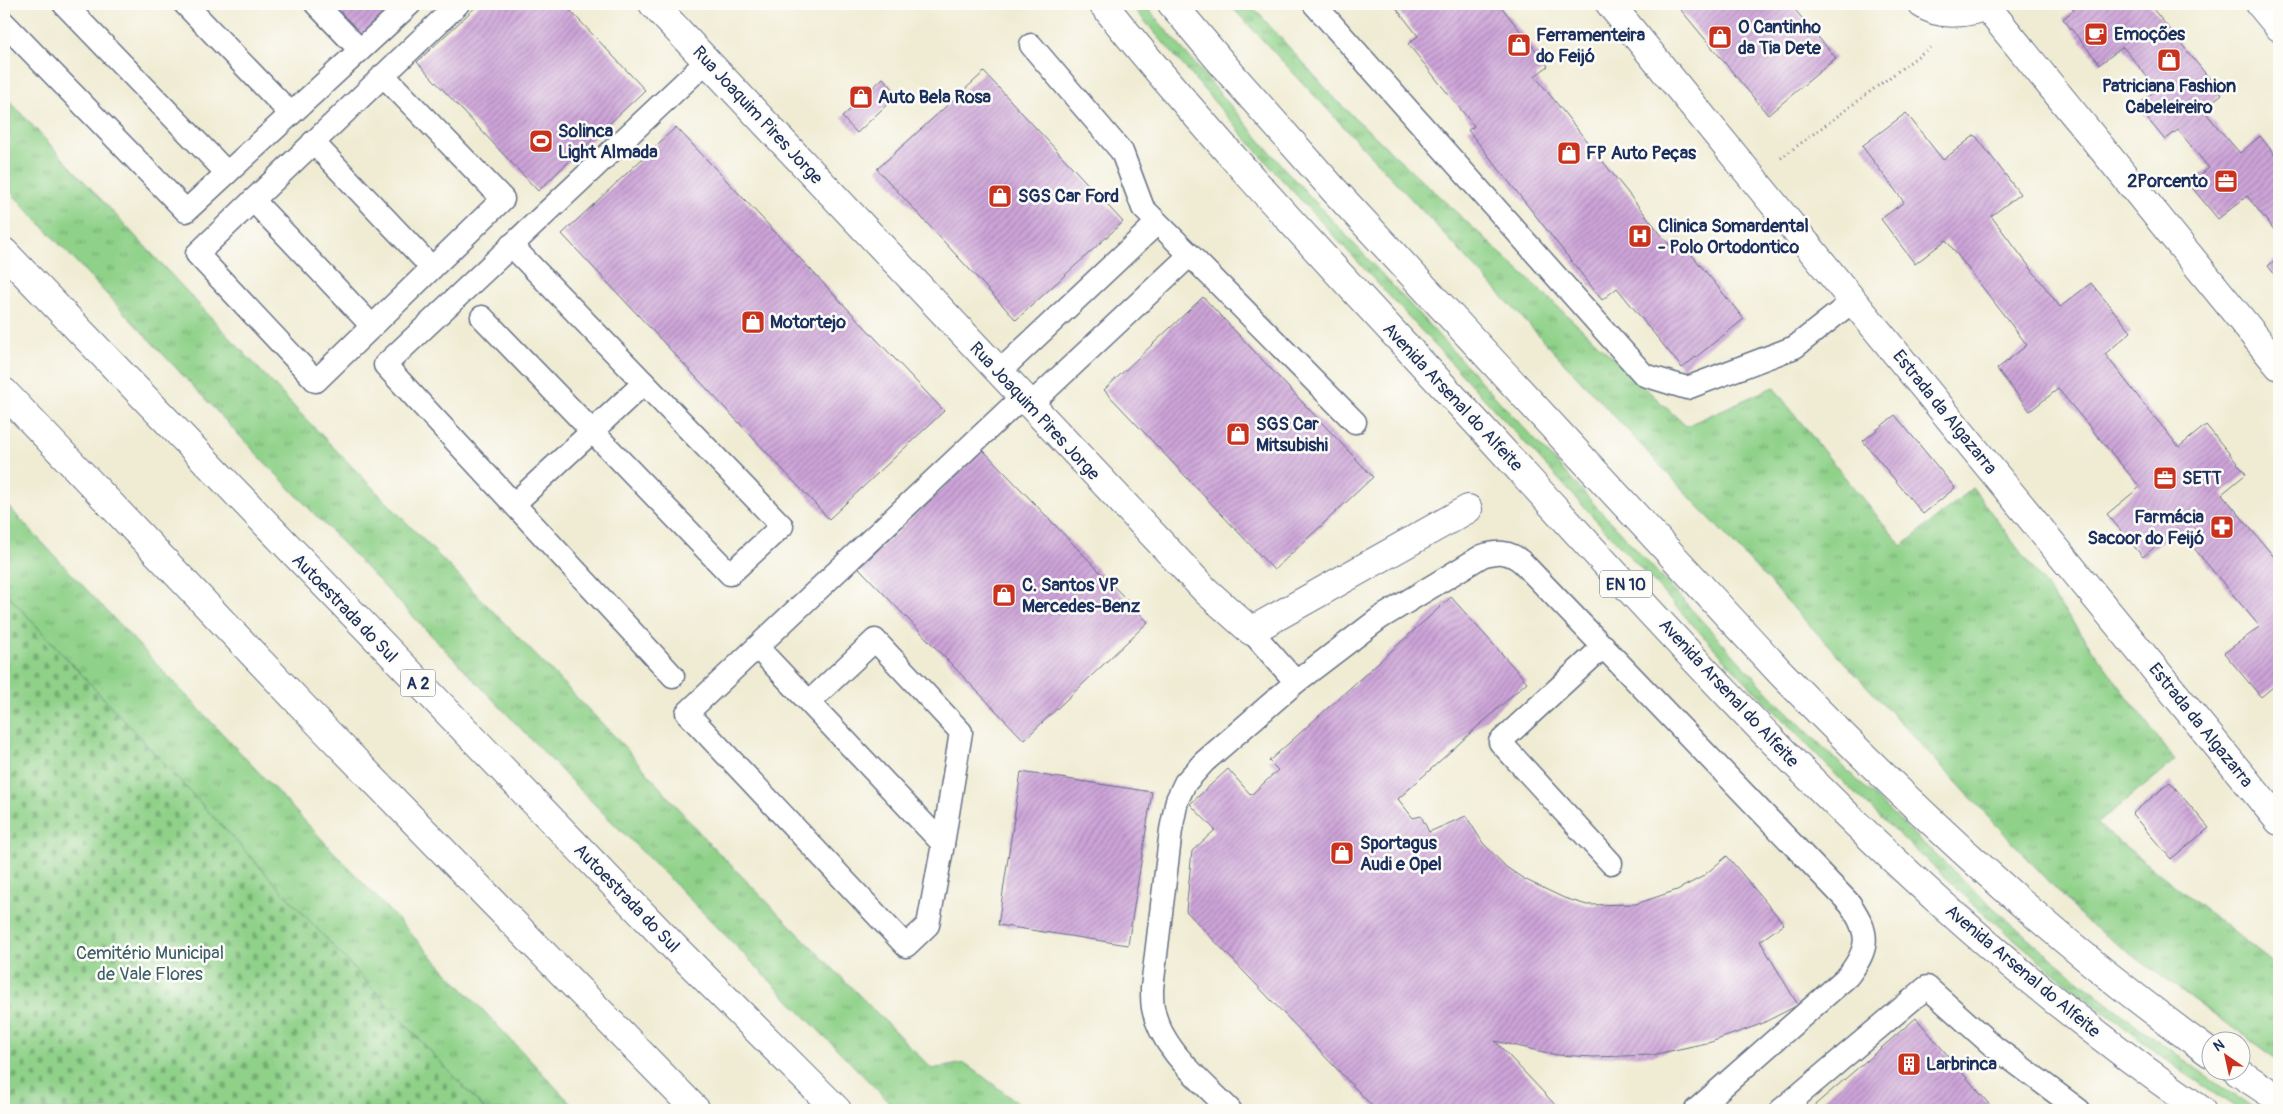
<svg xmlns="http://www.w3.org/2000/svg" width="2283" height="1114" viewBox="0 0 2283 1114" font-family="Pangolin,sans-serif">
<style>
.grass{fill:url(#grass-tufts);stroke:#558074}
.cemetery{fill:url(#cemetery-stones);stroke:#558074}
.building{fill:url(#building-hatch)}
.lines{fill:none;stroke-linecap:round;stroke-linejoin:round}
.lane-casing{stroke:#667187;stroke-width:25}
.street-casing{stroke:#667187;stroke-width:30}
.secondary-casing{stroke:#667187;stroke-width:30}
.primary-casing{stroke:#667187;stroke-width:30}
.highway-casing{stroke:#667187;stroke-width:30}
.path{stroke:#667187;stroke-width:3;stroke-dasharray:1 4;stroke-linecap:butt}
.lane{stroke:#fff;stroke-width:22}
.street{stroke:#fff;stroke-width:28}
.secondary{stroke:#fff;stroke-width:28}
.primary{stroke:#fff;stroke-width:28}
.highway{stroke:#fff;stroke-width:28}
.labels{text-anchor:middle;stroke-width:5;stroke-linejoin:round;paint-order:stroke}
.shield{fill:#fdfcf7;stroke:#5f6c8c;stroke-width:1}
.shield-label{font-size:16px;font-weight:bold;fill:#1b2f5e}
.poi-label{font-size:18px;font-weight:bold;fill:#1b2f5e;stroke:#fdfcf7;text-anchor:start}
.street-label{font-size:18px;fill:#1b2f5e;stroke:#fdfcf7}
.park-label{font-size:18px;fill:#3e606b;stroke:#fdfcf7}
</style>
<defs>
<pattern id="grass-tufts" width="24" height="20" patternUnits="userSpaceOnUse" patternTransform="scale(1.25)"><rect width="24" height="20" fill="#8fd189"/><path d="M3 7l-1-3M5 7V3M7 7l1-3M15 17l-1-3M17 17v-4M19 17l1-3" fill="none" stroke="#74aa73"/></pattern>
<pattern id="cemetery-stones" width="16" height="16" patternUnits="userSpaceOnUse" patternTransform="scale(1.25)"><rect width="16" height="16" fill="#8fd189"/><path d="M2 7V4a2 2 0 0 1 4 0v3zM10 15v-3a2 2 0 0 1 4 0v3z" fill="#74aa73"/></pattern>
<pattern id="building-hatch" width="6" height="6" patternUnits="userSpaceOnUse" patternTransform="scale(1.25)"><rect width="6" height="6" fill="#cda4d8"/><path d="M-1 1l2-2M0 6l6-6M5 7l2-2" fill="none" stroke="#a686b2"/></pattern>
</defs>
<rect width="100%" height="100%" fill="#fdfcf7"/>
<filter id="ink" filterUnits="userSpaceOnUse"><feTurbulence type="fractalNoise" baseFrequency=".02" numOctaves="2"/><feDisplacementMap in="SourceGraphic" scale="10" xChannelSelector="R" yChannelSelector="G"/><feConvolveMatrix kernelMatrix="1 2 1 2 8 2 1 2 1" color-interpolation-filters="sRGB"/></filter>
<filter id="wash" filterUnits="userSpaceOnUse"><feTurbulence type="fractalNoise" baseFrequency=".0096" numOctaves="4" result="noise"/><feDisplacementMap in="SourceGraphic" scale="20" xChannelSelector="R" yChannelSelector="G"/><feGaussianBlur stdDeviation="1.12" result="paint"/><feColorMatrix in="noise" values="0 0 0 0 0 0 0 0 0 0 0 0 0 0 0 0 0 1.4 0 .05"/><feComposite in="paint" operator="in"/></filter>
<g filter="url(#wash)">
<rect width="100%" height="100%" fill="#f0ecd4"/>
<!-- grass -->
<g class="grass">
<path d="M1130,4H1144L1283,167L1776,701C1858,781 1940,862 2027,937C2100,1000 2177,1057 2257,1110H2241L2181,1071L2068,984L1983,913L1846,785L1730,665L1275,172Z"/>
<polygon points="1229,4 1250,4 1340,104 1686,426 1773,387 1829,458 1902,546 1973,488 2175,761 2097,824 2279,968 2279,1061 2088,923"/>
<polygon points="4,95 299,412 622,744 705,839 932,1069 965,1063 1022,1106 1021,1110 897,1110 669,878 579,789 255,452 4,185"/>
<polygon points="4,502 577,1110 485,1110 4,591"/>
</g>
<!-- cemetery -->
<polygon class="cemetery" points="4,591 485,1110 4,1110"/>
<g id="blocks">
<!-- building -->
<g class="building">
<polygon points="329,4 404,4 364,41"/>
<polygon points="479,4 564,4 645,90 538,191 417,62"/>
<polygon points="1393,4 1499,4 1548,66 1535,76 1670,246 1679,239 1744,319 1682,368 1617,288 1602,300 1468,130 1474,126 1408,44 1418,36"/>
<polygon points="1676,4 1790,4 1836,58 1768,115"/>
<polygon points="2069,4 2149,4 2222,94 2203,109 2218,128 2240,153 2260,136 2279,160 2279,236 2247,196 2218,219 2189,184 2209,168 2178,130 2165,140 2137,106 2157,89 2123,47 2100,64 2063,19 2074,10"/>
<polygon points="984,72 1123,222 1016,320 877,169"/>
<polygon points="883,78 898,94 857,133 842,117"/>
<polygon points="1906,113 1943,160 1975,135 2020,194 1991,216 2060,307 2091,283 2131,332 2105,354 2143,403 2179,447 2206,425 2246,474 2222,494 2279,563 2279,682 2261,697 2224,653 2260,627 2177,528 2143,557 2107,514 2140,487 2058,389 2030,411 1997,369 2027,345 1946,240 1915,264 1881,219 1904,202 1862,146"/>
<polygon points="676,127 944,411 829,519 562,234"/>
<polygon points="2279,257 2279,280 2268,266"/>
<polygon points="1203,297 1373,477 1274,570 1104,390"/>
<polygon points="1895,415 1955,488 1923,514 1863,441"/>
<polygon points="983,450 1148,622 1024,740 859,568"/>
<polygon points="1451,597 1527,682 1398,799 1413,818 1421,816 1429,832 1466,816 1483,843 1506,867 1524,879 1564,898 1587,905 1636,904 1677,890 1702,877 1727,856 1784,924 1760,941 1798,1005 1761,1024 1711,1042 1652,1055 1594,1057 1557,1055 1495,1041 1560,1110 1376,1110 1186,911 1192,851 1215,830 1190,804 1228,769 1251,795 1278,770 1269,761"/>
<polygon points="1021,772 1152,792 1128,945 998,925"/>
<polygon points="2170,782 2209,828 2171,859 2132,814"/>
<polygon points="1916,1018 1994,1110 1809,1110"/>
</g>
</g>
</g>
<g filter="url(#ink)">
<use href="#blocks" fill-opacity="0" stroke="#667187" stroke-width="1"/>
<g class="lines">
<!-- lane casing -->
<g class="lane-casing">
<g id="lane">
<polyline points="64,4 227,173"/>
<polyline points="185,4 291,114"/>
<polyline points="316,4 360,50"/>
<polyline points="1314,4 1644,375 1687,388 1795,347 1853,301"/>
<polyline points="4,23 186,211 410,4"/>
<polyline points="1031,45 1122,152 1143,208 1190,255"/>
<path d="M383,75L503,199L316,381L197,254C284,171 371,87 458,4"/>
<polyline points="313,142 432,268"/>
<polyline points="253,200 372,326"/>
<polyline points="482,317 730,574 782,526 511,245"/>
<polyline points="999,372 1157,223"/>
<polyline points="1030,405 1190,255 1355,422"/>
<polyline points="514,504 644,383"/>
<polyline points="1251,631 1296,682"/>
<polyline points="1604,646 1500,742 1611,863"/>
<polyline points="757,647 687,713 906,946 928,925 943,844"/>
<polyline points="673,676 385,365 707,61"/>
<polyline points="809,702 875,640 961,732 943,844 757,647 1022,397"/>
<path d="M1230,1110C1202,1081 1161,1050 1153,1008C1152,1002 1152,995 1152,988L1171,830L1177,800L1185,783L1204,762L1296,682L1380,618L1482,556C1497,551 1509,551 1522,562L1850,904C1870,934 1870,947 1848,976L1696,1110"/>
<polyline points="1781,1110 1927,987 1993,1046 2079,1110"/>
</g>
</g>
<!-- street casing -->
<g class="street-casing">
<g id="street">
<polyline points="653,4 1206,591 1251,631 1468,509"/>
<path d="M1922,4C1940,17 1970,14 1989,4"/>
<polyline points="2260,4 2279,27"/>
<polyline points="1986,6 2279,366"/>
</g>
</g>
<!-- secondary casing -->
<g class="secondary-casing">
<polyline id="secondary" points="1610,4 2279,821"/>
</g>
<!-- primary casing -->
<g class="primary-casing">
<g id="primary">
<path d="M1103,4C1224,155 1360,295 1490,437C1636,597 1782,760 1943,905C2025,979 2111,1047 2201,1110"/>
<path d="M1172,4L1232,75L1334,190L1780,672C1914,810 2054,941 2210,1053"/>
<polyline points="2238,1072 2279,1099"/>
</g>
</g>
<!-- highway casing -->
<g class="highway-casing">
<g id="highway">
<polyline points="4,252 677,950 837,1110"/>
<polyline points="4,392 330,735 696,1110"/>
</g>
</g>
<!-- path -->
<polyline class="path" points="1781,158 1933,45"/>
<!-- lane -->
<use href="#lane" class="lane"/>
<!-- street -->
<use href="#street" class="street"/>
<!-- secondary -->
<use href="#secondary" class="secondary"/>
<!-- primary -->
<use href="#primary" class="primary"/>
<!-- highway -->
<use href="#highway" class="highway"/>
</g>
</g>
<!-- icons -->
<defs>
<g id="cafe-square" transform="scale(1.25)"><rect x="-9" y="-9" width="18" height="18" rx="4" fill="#c8321e" stroke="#fdfcf7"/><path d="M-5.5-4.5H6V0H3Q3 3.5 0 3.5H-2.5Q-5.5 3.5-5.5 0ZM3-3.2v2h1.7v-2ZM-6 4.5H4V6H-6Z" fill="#fff"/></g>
<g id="shop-square" transform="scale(1.25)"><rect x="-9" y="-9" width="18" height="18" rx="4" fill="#c8321e" stroke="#fdfcf7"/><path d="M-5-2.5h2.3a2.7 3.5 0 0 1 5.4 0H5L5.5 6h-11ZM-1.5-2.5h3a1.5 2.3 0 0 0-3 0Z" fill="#fff"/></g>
<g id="stadium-square" transform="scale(1.25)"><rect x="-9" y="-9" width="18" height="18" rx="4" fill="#c8321e" stroke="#fdfcf7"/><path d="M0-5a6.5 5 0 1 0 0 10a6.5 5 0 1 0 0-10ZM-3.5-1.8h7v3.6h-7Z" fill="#fff"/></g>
<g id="office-square" transform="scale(1.25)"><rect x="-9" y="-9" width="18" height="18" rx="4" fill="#c8321e" stroke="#fdfcf7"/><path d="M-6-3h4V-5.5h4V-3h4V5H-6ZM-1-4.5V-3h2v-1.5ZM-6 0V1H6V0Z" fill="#fff"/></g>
<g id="hospital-square" transform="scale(1.25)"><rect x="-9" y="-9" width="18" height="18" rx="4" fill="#c8321e" stroke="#fdfcf7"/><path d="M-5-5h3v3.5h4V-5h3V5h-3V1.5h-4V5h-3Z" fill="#fff"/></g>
<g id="pharmacy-square" transform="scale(1.25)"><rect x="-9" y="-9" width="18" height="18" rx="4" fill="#c8321e" stroke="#fdfcf7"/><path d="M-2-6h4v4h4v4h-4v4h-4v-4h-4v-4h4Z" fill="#fff"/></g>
<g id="building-square" transform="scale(1.25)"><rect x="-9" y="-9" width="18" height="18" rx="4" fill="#c8321e" stroke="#fdfcf7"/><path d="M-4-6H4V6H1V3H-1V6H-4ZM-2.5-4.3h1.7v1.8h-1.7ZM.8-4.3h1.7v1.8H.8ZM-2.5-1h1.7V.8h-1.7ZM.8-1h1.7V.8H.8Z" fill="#fff"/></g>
</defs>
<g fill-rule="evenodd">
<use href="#cafe-square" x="2096" y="34"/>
<use href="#shop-square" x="1720" y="37"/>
<use href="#shop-square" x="1519" y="45"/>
<use href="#shop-square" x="2169" y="60"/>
<use href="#shop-square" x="861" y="97"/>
<use href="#stadium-square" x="541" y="141"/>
<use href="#shop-square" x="1569" y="153"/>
<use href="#office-square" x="2226" y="181"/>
<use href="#shop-square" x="1000" y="196"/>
<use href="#hospital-square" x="1640" y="236"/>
<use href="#shop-square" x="753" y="322"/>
<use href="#shop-square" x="1238" y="434"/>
<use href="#office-square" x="2165" y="478"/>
<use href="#pharmacy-square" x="2222" y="527"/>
<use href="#shop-square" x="1004" y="595"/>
<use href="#shop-square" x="1342" y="853"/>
<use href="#building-square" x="1909" y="1064"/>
</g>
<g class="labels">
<!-- shield labels -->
<g class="shield">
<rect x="1600" y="570.5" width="52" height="27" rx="4"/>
<rect x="400.5" y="669.5" width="35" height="27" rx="4"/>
</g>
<g class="shield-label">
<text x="1626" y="590">EN 10</text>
<text x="418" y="689">A 2</text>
</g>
<!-- poi labels -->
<g class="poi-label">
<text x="1738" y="33">O Cantinho<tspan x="1738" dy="21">da Tia Dete</tspan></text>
<text x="2114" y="40">Emoções</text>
<text x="1536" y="41">Ferramenteira<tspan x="1536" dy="21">do Feijó</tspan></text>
<text x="2169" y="92" text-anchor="middle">Patriciana Fashion<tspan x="2169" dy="21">Cabeleireiro</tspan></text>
<text x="878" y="103">Auto Bela Rosa</text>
<text x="558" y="137">Solinca<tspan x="558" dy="21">Light Almada</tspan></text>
<text x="1586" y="159">FP Auto Peças</text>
<text x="2208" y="187" text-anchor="end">2Porcento</text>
<text x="1018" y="202">SGS Car Ford</text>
<text x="1658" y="232">Clinica Somardental<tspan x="1658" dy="21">- Polo Ortodontico</tspan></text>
<text x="770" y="328">Motortejo</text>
<text x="1256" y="430">SGS Car<tspan x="1256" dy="21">Mitsubishi</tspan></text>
<text x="2182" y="484">SETT</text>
<text x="2204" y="523" text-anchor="end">Farmácia<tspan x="2204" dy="21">Sacoor do Feijó</tspan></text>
<text x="1022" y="591">C. Santos VP<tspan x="1022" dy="21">Mercedes-Benz</tspan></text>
<text x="1360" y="849">Sportagus<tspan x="1360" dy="21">Audi e Opel</tspan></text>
<text x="1926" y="1070">Larbrinca</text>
</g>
<!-- street labels -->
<g class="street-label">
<text transform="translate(758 115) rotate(47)" y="6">Rua Joaquim Pires Jorge</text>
<text transform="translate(1453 397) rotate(47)" y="6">Avenida Arsenal do Alfeite</text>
<text transform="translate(1035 411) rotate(47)" y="6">Rua Joaquim Pires Jorge</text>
<text transform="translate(1945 412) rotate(51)" y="6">Estrada da Algazarra</text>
<text transform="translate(345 608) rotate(46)" y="6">Autoestrada do Sul</text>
<text transform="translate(1729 693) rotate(47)" y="6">Avenida Arsenal do Alfeite</text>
<text transform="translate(2201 725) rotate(51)" y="6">Estrada da Algazarra</text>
<text transform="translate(627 898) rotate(46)" y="6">Autoestrada do Sul</text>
<text transform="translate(2023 971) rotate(40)" y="6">Avenida Arsenal do Alfeite</text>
</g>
<!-- park labels -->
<g class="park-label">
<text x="150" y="959">Cemitério Municipal<tspan x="150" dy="21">de Vale Flores</tspan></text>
</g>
</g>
<!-- margin -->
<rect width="2283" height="1114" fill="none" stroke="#fdfcf7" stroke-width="20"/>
<!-- north arrow -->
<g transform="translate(2226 1056) rotate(326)"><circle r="24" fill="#fdfcf7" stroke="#a3aaba"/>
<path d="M0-4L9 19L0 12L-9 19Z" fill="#c8321e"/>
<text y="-8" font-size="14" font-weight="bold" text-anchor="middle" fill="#1b2f5e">N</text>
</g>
</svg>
